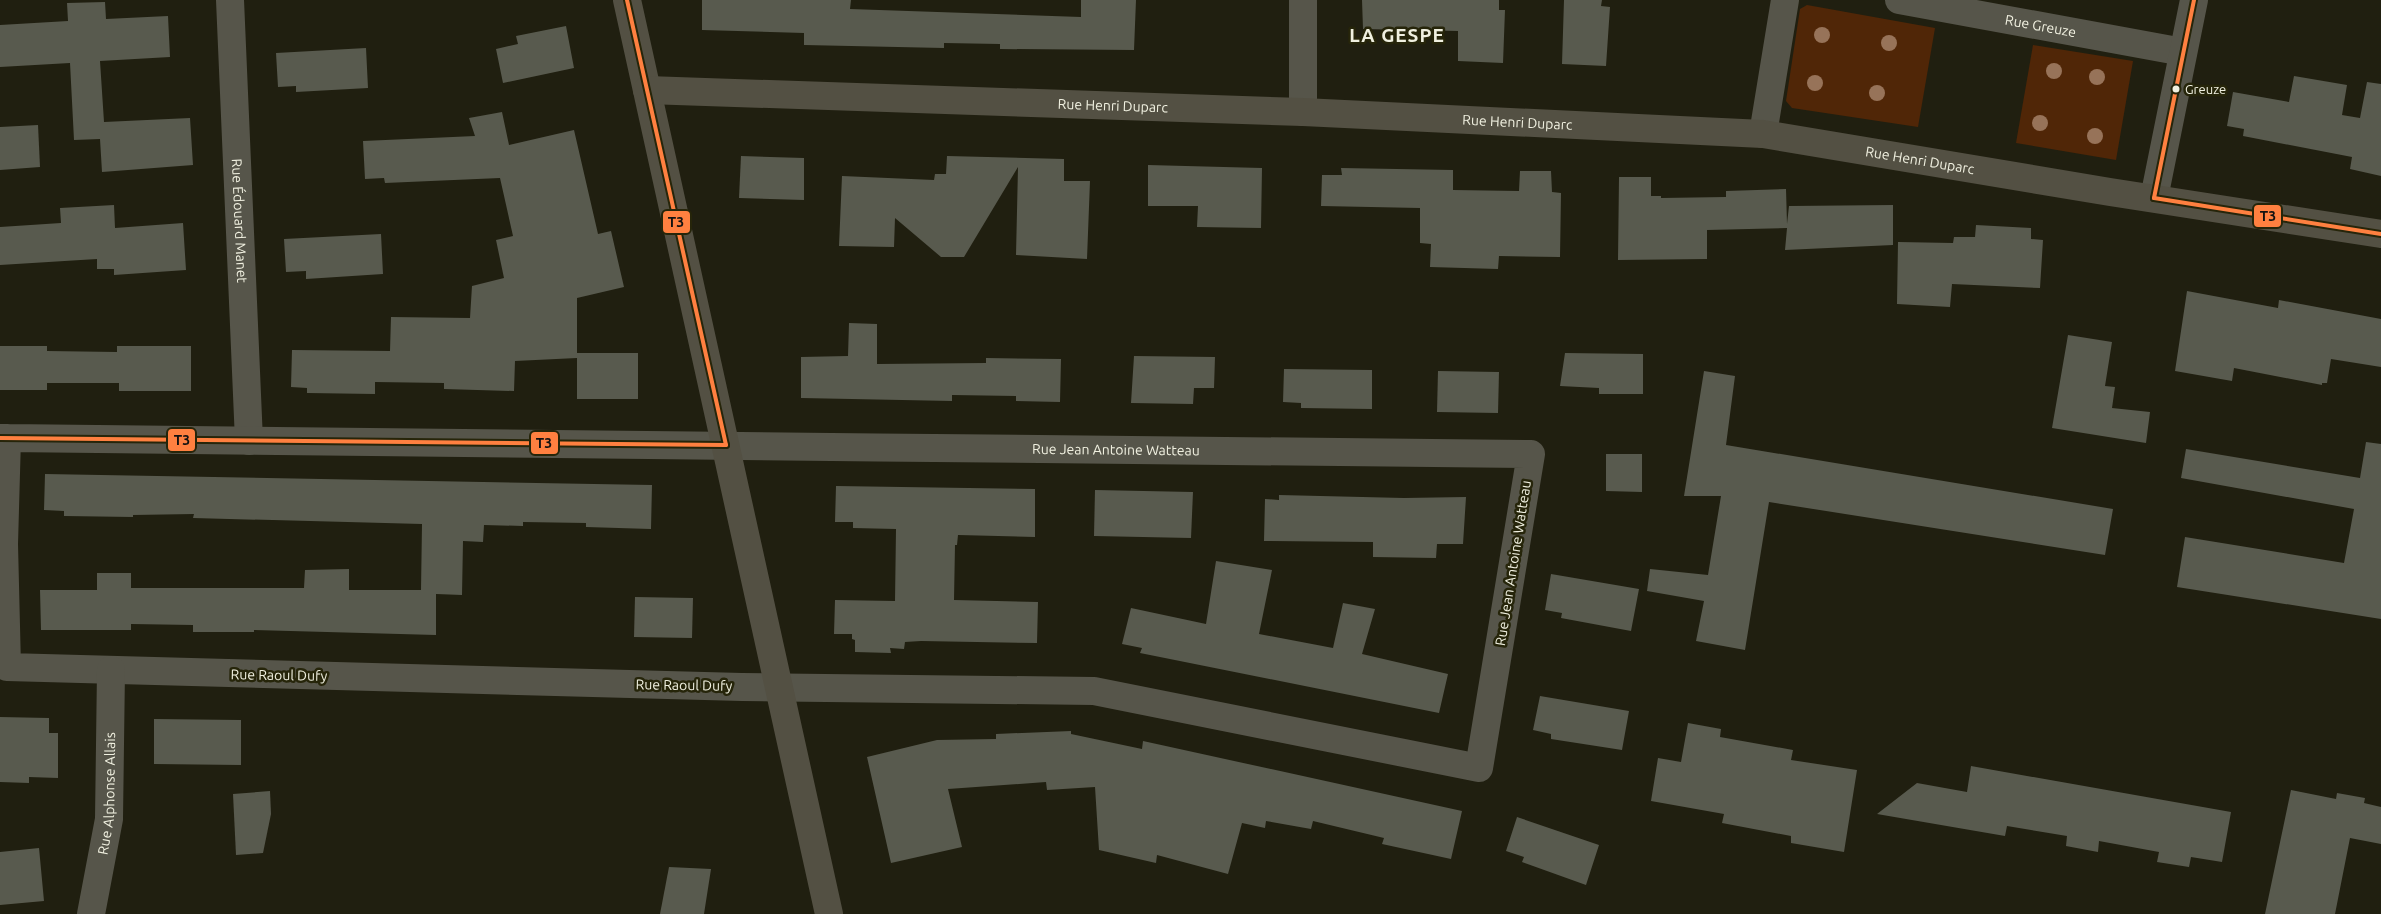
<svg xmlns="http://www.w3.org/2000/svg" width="2381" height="914" viewBox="0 0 2381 914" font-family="Ubuntu,sans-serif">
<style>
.green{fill:#502607}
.building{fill:#585a4e}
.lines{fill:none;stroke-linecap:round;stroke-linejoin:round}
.street{stroke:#56554a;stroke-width:28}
.secondary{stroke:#535043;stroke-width:28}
.bus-1-casing{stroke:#26250a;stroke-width:8}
.bus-1{stroke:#ff8040;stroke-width:4}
.tree{fill:#977359}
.bus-dot{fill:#f0f0e0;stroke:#26250a;stroke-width:2}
.labels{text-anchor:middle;stroke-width:5;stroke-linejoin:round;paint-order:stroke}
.bus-label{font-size:13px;fill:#f0f0e0;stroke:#26250a;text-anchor:start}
.street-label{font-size:14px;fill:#f0f0e0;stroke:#26250a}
.district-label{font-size:19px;font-weight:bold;letter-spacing:1px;fill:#f0f0e0;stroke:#26250a}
.line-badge{stroke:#26250a;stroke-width:2}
.pale-badge-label{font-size:14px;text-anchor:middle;font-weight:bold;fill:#111}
</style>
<rect width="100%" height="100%" fill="#201f10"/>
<!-- green -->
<g class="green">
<polygon points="1807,5 1935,28 1918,127 1792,108 1786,101 1800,9"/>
<polygon points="2033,45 2133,61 2116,160 2016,143"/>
</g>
<!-- building -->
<g class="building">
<polygon points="702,0 851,0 850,9 1081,17 1081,0 1136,0 1134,50 1000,49 1000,44 944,43 944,48 804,45 804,33 702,30"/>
<polygon points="1362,0 1499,0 1499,10 1505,10 1503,63 1458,61 1458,31 1363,29"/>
<polygon points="1564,0 1602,0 1601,6 1610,7 1606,66 1562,64"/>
<polygon points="105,2 106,19 168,16 170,57 100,61 104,122 190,118 193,165 102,172 100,139 74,140 70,63 0,67 0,25 68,21 67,3"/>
<polygon points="566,26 574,68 503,83 496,49 518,44 516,36"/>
<polygon points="366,48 368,88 296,92 296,86 278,87 276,53"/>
<polygon points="2294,76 2347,85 2342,115 2360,118 2367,82 2381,84 2381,176 2350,169 2352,157 2243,136 2244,129 2227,126 2233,92 2289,102"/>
<polygon points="502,112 509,145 574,130 598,234 611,231 624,287 577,298 577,358 515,361 514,391 444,389 444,383 375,382 375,394 307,393 307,388 291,387 292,350 390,351 391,317 470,318 472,286 504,278 496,240 513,236 500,178 385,183 384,178 365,179 363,141 475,136 469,118"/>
<polygon points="38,125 40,167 0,170 0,127"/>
<polygon points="741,156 804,158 804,200 739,198"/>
<polygon points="947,156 1064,159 1064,181 1090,181 1087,259 1016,255 1018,167 964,257 941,257 895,218 894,247 839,246 842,176 934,180 935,174 946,174"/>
<polygon points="1148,165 1262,168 1261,228 1197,227 1198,206 1148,206"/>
<polygon points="1341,168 1453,170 1453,190 1519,191 1520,171 1551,171 1552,192 1561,193 1560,257 1499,256 1498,269 1430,267 1431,244 1420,243 1420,208 1321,206 1322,175 1342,175"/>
<polygon points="1619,177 1651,177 1651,196 1661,196 1661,198 1726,197 1726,191 1786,189 1787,224 1789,206 1893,205 1893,245 1785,250 1787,228 1707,230 1707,259 1618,260"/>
<polygon points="114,205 115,228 183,223 186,270 114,275 114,269 97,269 97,259 0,265 0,227 61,223 60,208"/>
<polygon points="1976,225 2031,228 2031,239 2043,240 2040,288 1952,284 1950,307 1897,304 1898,242 1953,243 1954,237 1975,237"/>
<polygon points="381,234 383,274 306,279 306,271 286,272 284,239"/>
<polygon points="2187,291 2278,308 2279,300 2381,319 2381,367 2331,359 2327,383 2322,383 2322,385 2234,368 2232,381 2175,371"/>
<polygon points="849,323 877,324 877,364 986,363 986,358 1061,359 1060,402 1016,401 1016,396 952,395 952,401 801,398 801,357 848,356"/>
<polygon points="2068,335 2112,342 2105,386 2115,387 2112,408 2150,412 2146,443 2052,428"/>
<polygon points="0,346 47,346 47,351 117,352 117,346 191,346 191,391 119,391 119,383 47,383 47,390 0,390"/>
<rect x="577" y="353" width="61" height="46"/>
<polygon points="1565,353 1643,354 1643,394 1599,394 1599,388 1560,386"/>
<polygon points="1134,356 1215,357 1214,388 1194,388 1193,404 1131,403"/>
<polygon points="1284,369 1372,370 1372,409 1301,408 1301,403 1283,402"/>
<polygon points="1438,371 1499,372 1498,413 1437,412"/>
<polygon points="1704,371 1735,376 1726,445 2113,509 2105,555 1769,502 1745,650 1696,641 1704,601 1647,591 1650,569 1708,575 1721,496 1684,496"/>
<polygon points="2366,442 2381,444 2381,619 2177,587 2185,537 2344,563 2354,509 2181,478 2186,449 2360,478"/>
<polygon points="1606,454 1642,454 1642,492 1606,491"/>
<polygon points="45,474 652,485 651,529 586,527 586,523 523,522 523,526 484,525 483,542 463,541 462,595 436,594 436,635 254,630 254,632 193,632 193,625 131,624 131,630 41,630 40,590 97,590 97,573 131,573 131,588 304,588 305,570 349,569 349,590 421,590 422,524 193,518 194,514 133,515 133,517 64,516 64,511 44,510"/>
<polygon points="836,486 1035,489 1035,537 958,535 957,545 955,545 954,600 1038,602 1037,643 921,641 905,642 904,649 890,648 891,653 855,652 855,640 852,639 852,634 834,634 835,600 895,601 896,529 853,528 853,522 835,522"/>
<polygon points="1095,490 1193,492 1191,538 1094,536"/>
<polygon points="1279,495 1404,498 1466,497 1463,544 1437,544 1436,558 1373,557 1373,542 1264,541 1265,499 1279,500"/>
<polygon points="1216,561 1272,570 1259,634 1333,648 1343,603 1375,609 1362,654 1448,674 1439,713 1140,653 1142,648 1122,644 1131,608 1206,624"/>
<polygon points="1551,574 1639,589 1631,631 1561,618 1562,613 1545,610"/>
<polygon points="635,597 693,598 692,638 634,637"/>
<polygon points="1540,696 1629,711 1622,750 1551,739 1551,734 1533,730"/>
<polygon points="0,717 49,718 49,733 58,733 58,778 29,777 29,783 0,782"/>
<polygon points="154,719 241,720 241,765 154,764"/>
<polygon points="1688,723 1721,729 1720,737 1793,750 1791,760 1857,770 1844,852 1791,843 1791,836 1722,823 1724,814 1651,801 1658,758 1681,762"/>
<polygon points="1071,731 1071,734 1142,749 1143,741 1462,811 1451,859 1382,844 1384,838 1313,821 1311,829 1266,821 1265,828 1242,823 1228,874 1157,855 1156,863 1099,850 1095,787 1047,790 1046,782 948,789 962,847 891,863 867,757 937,740 996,739 996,734"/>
<polygon points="1971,766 2231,812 2222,862 2191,857 2189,867 2157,862 2159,852 2099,841 2098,852 2066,846 2067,836 2007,826 2005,836 1877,814 1917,783 1967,792"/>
<polygon points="2291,790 2336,799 2337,793 2365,798 2364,803 2381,807 2381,844 2350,838 2335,914 2265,914"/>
<polygon points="270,791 271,814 263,853 236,855 233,794"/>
<polygon points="1517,817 1599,845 1586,885 1522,862 1524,857 1506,851"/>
<polygon points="39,848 44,901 0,905 0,852"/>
<polygon points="669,867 711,869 704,914 660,914"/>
</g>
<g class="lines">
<!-- street -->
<g class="street">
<path id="s1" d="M230,0L249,441"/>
<path id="s2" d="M1899,0L2183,52"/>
<polyline points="1303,112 1303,0"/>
<polyline points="1763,134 1785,0"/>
<polyline points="2154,198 2194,0"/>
<path id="s3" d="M0,438H7C515,445 1023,448 1531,454L1479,768L1094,691L742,687L7,667L4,544L7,438"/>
<path id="s4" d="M91,914L109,819L111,670"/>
</g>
<!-- secondary -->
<g class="secondary">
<polyline points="627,0 829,914"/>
<path id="s5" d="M647,90L1303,112L1763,134L2110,192L2381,234"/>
</g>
<!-- bus-1 casing -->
<g class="bus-1-casing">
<g id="bus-1">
<polyline points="627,0 726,445"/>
<polyline points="2154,198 2381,234"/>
<polyline points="2154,198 2194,0"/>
<polyline points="0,438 726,445"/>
</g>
</g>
<!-- bus-1 -->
<use href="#bus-1" class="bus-1"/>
</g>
<!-- trees -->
<g class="tree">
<circle cx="1822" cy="35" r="8"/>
<circle cx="1889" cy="43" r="8"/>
<circle cx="2054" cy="71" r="8"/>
<circle cx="2097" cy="77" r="8"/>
<circle cx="1815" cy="83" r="8"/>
<circle cx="1877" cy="93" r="8"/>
<circle cx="2040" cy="123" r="8"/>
<circle cx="2095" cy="136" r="8"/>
</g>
<!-- markers -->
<circle class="bus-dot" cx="2176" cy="89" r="4.5"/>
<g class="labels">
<!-- bus labels -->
<g class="bus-label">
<text x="2185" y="94">Greuze</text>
</g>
<!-- street labels -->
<g class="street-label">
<text dy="5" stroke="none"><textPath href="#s2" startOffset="144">Rue Greuze</textPath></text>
<text dy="5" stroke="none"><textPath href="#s5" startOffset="466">Rue Henri Duparc</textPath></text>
<text dy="5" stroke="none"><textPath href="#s5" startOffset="871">Rue Henri Duparc</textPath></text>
<text dy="5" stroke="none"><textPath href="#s5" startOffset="1276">Rue Henri Duparc</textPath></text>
<text dy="5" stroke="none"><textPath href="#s1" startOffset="221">Rue Édouard Manet</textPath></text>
<text dy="5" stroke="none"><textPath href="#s3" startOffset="1116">Rue Jean Antoine Watteau</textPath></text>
<text transform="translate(1513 563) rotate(-81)" y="5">Rue Jean Antoine Watteau</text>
<text transform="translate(279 675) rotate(1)" y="5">Rue Raoul Dufy</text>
<text transform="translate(684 685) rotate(1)" y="5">Rue Raoul Dufy</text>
<text dy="5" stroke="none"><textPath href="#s4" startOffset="122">Rue Alphonse Allais</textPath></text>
</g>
<!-- district labels -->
<g class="district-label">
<text x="1397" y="42">LA GESPE</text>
</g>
</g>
<g class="line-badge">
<rect x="2253" y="204" width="29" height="24" rx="5" fill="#ff8040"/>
<rect x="662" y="210" width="29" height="24" rx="5" fill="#ff8040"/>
<rect x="167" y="428" width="29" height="24" rx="5" fill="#ff8040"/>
<rect x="530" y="431" width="29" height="24" rx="5" fill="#ff8040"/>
</g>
<g class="pale-badge-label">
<text x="2268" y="221">T3</text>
<text x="676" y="227">T3</text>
<text x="182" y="445">T3</text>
<text x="544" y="448">T3</text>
</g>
</svg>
